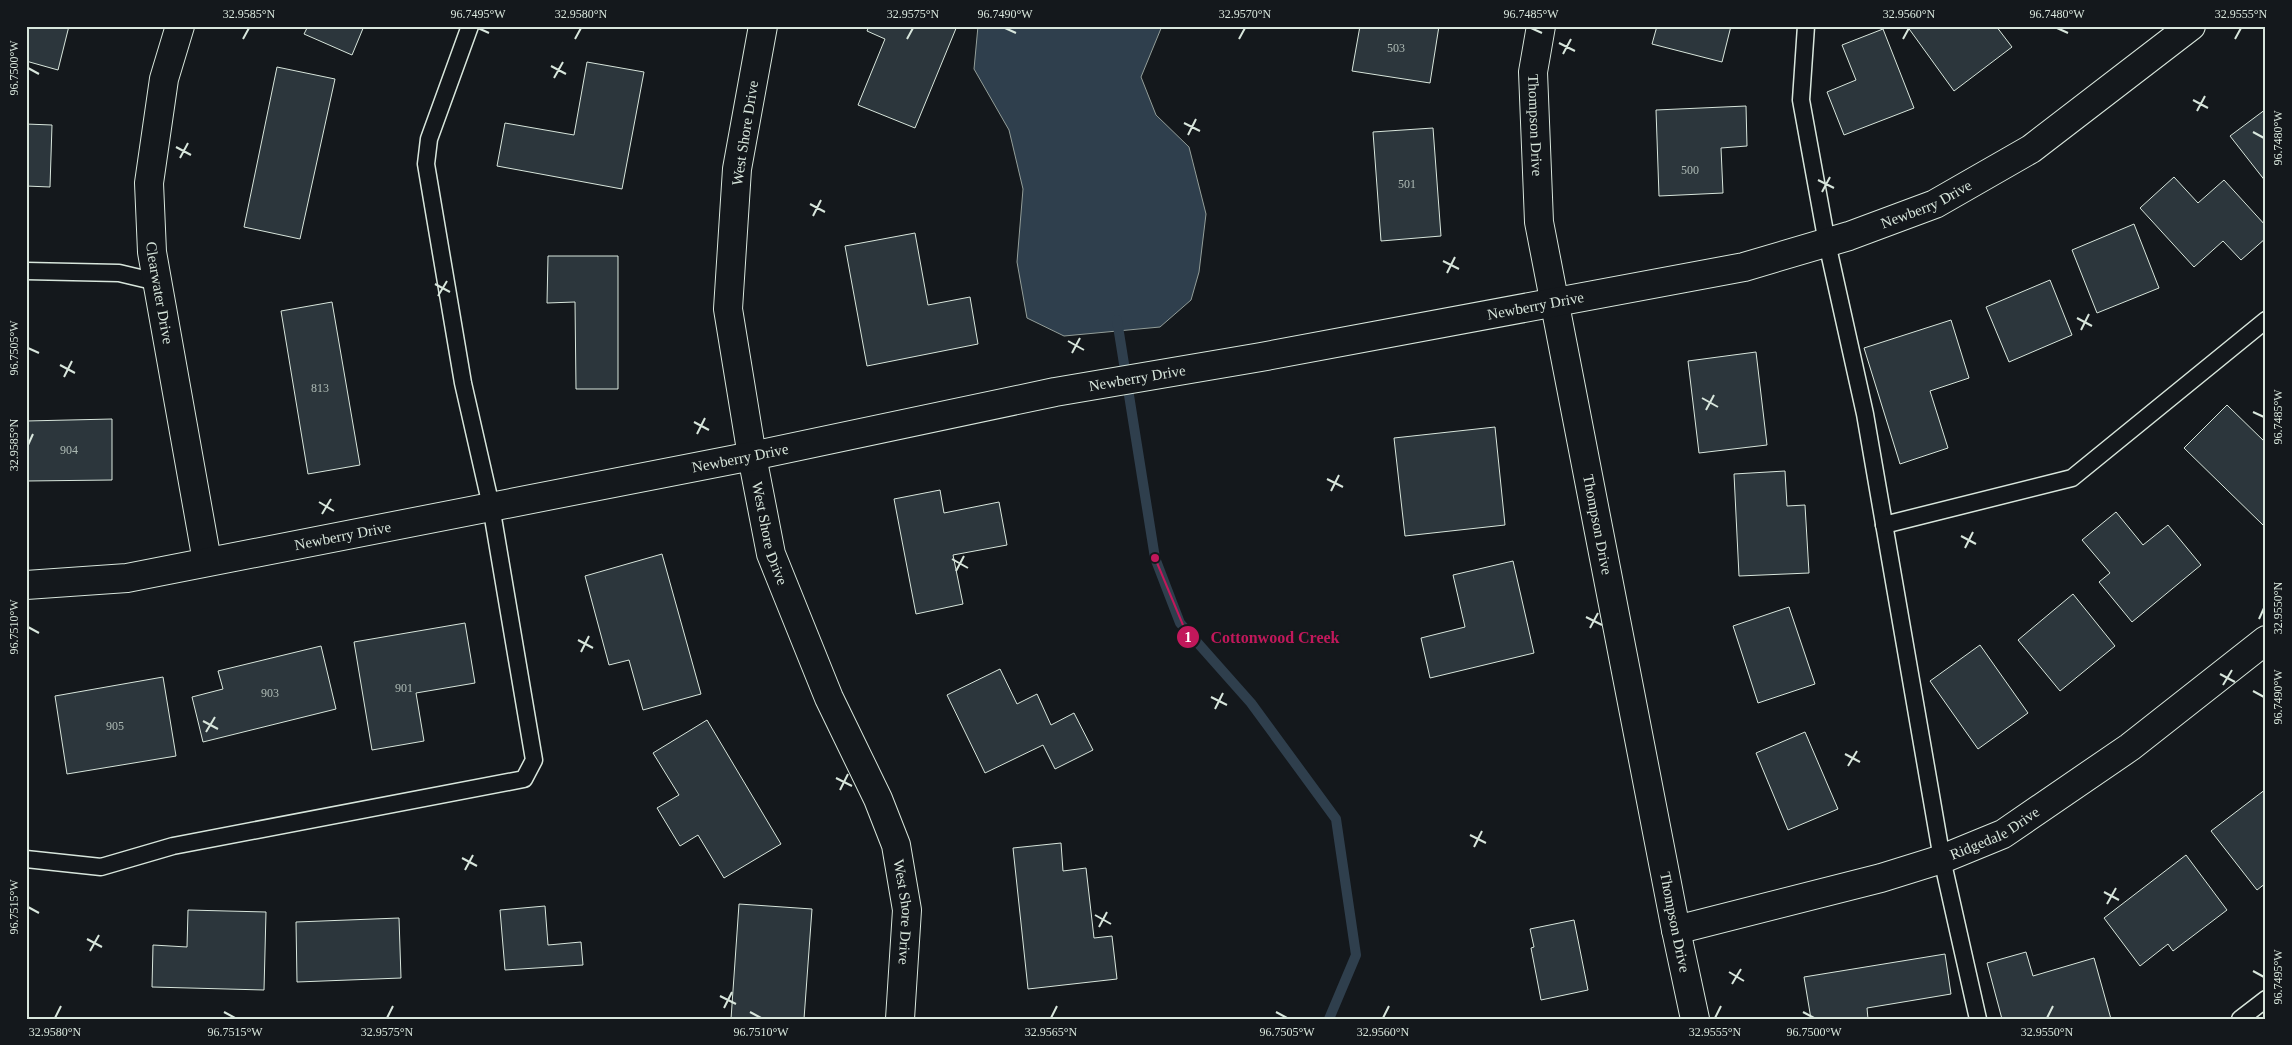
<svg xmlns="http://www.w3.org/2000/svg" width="2292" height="1045" viewBox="0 0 2292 1045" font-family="Georgia,serif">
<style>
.water{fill:#2f3f4d;stroke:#939e99}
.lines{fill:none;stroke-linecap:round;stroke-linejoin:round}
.stream{stroke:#2f3f4d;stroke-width:10}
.building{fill:#2c363c;stroke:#d8e6dc}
.service-casing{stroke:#d8e6dc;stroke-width:19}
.minor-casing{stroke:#d8e6dc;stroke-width:30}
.service{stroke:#14181c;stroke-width:16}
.minor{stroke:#14181c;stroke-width:28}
.ticks{fill:none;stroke:#d8e6dc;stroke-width:2}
.labels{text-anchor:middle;stroke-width:4;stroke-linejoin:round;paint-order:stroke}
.number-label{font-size:12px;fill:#adbab4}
.street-label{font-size:15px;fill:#d8e6dc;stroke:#14181c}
.leader{fill:none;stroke:#c2185b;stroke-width:2}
.callout-dot{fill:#c2185b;stroke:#14181c;stroke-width:2}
.mark-label{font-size:15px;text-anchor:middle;font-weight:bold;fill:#fff}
.callout-label{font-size:16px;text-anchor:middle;font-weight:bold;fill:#c2185b;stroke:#14181c;stroke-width:4;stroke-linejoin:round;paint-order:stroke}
.neatline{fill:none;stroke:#d8e6dc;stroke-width:2}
.ticks-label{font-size:12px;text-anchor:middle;fill:#d8e6dc}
</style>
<rect width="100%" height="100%" fill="#14181c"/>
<!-- water -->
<polygon class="water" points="978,26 1162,26 1141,77 1156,115 1189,147 1206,214 1199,272 1191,300 1160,327 1064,336 1027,318 1017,262 1023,189 1009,130 974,69"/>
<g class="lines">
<!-- stream -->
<polyline class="stream" points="1117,320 1155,558 1180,623 1251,703 1336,819 1356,955 1329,1019"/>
</g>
<!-- building -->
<g class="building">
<polygon points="26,26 69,26 58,70 26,61"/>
<polygon points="308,26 364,26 352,55 304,34"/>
<polygon points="869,26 957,26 915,128 858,105 885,39 867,31"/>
<polygon points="1360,26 1439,26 1430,83 1352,71"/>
<polygon points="1657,26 1731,26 1722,62 1652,44"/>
<polygon points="1907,26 1996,26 2012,47 1954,91"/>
<polygon points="1883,29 1914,108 1844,135 1827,92 1856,80 1842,45"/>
<polygon points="587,62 644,72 622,189 497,166 505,123 574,135"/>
<polygon points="277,67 335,79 300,239 244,227"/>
<polygon points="1746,106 1747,146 1721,148 1723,193 1659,196 1656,110"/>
<polygon points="2266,109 2266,182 2230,136"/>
<polygon points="26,124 52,125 50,187 26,186"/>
<polygon points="1433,128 1441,236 1381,241 1373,132"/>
<polygon points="2174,177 2198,203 2224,180 2266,226 2266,238 2241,260 2223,241 2194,267 2140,208"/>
<polygon points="2134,224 2159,288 2097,313 2072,250"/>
<polygon points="915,233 928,305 970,297 978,344 867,366 845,246"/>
<polygon points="548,256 618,256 618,389 576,389 575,302 547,303"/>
<polygon points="2050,280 2072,335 2009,362 1986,307"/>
<polygon points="332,302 360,465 308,474 281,311"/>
<polygon points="1951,320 1969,378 1930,391 1948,448 1900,464 1864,348"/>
<polygon points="1756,352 1767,445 1699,453 1688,361"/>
<polygon points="2227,405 2266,443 2266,523 2263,525 2184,448"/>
<polygon points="112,419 112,480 26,481 26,421"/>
<polygon points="1495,427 1505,525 1405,536 1394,438"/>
<polygon points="1785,471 1787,506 1805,505 1809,573 1739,576 1734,474"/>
<polygon points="940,490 944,513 999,502 1007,545 953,555 963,604 916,614 894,499"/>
<polygon points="2116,512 2143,545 2168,525 2201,565 2132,622 2099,582 2110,573 2082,540"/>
<polygon points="662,554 701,694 643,710 629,660 609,665 585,576"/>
<polygon points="1513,561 1534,653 1430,678 1421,638 1465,627 1453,575"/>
<polygon points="2073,594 2115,646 2060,691 2018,640"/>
<polygon points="1789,607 1815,684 1758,703 1733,626"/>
<polygon points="465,623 475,683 416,693 424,741 372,750 354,642"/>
<polygon points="1980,645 2028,713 1978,749 1930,681"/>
<polygon points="321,646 336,709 203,742 192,697 223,689 218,671"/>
<polygon points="1000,669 1017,704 1037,694 1051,725 1074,713 1093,750 1055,769 1043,745 985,773 947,695"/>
<polygon points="163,677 176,756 67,774 55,696"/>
<polygon points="707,720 781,844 724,878 698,835 680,846 657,808 679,795 653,753"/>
<polygon points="1805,732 1838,809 1788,830 1756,753"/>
<polygon points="2266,789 2266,883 2257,890 2211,831"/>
<polygon points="1061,843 1063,871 1086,868 1094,938 1112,936 1117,979 1028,989 1013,848"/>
<polygon points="2186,855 2227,910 2173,951 2168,944 2140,966 2104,918"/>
<polygon points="739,904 812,909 804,1019 731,1019"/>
<polygon points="545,906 548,945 581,942 583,965 505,970 500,910"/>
<polygon points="188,910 266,912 264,990 152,987 153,945 187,947"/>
<polygon points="399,918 401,978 297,982 296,922"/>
<polygon points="1574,920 1588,990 1541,1000 1531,948 1534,947 1530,929"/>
<polygon points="2026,952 2033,976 2094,958 2111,1019 2002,1019 1987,963"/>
<polygon points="1945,954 1951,994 1867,1008 1868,1019 1811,1019 1804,977"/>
</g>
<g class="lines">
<!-- service casing -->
<g class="service-casing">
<g id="service">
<polyline points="1806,26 1801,100 1827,243 1865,414 1942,859 1978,1019"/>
<polyline points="26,271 119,273 157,282"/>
<polyline points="1884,525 2072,478 2266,320"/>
<polyline points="26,859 101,867 173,846 524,779 534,760 491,506 463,383 426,164 429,139 470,26"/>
<polyline points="2240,1019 2266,999"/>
</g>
</g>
<!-- minor casing -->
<g class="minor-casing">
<g id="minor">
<path id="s1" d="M180,26L164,79L149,183L152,252L207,561"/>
<path id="s2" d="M763,26L737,169L728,309L752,456L771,554L829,698L878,799L896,845L907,910L900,1019"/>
<path id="s3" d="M1541,26L1533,72L1539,222L1676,930L1695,1019"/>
<path id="s4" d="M26,585L127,578L752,456L1055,392L1261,357L1744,267L1849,236L1935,204L2031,149L2191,26"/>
<path id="s5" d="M1676,930L1881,878L1942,859L2003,834L2130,747L2266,640"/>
</g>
</g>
<!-- service -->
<use href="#service" class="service"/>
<!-- minor -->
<use href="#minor" class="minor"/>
</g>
<!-- ticks -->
<path class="ticks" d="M478,28L489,33M1005,28L1016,33M1531,28L1542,33M2057,28L2068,33M243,39L249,28M575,39L581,28M907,39L913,28M1239,39L1245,28M1903,39L1909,28M2235,39L2241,28M1559,43L1575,51M1563,54L1571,39M551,66L566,74M28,68L39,74M554,78L563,62M2193,100L2208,108M2197,111L2205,96M1184,123L1200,131M2253,132L2264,138M1188,135L1196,119M176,147L191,155M180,158L188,143M1818,180L1834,188M1822,192L1830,177M810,204L825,212M813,216L821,200M1443,261L1459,269M1447,273L1455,257M435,284L450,292M438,296L447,281M2077,318L2092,326M2081,330L2089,314M1068,341L1084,350M28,348L39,353M1072,353L1080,338M60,365L75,373M64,377L72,361M1702,398L1718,407M1706,410L1714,395M2253,412L2264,417M694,422L709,430M697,434L705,418M28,445L33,434M1327,479L1343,487M1331,491L1339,475M319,502L334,511M322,514L331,499M1961,536L1976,544M1965,548L1973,532M952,559L968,568M956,571L964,556M1586,617L1602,625M2259,619L2264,608M28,627L39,633M1590,628L1598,613M578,640L593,648M581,652L589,636M2220,674L2235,682M2223,685L2232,670M2253,691L2264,697M1211,697L1227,705M1215,709L1223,693M203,721L218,729M206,732L215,717M1845,754L1860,762M1848,766L1857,751M836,778L852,786M840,790L848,774M1470,835L1486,843M1474,847L1482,831M462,858L477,866M465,870L473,855M2104,892L2119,900M2107,904L2116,888M28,907L39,913M1095,915L1111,924M1099,927L1107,912M87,939L102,947M90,951L99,935M2253,971L2264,977M1729,972L1744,981M1732,984L1741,969M720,996L736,1004M724,1008L732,992M224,1012L235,1018M750,1012L761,1018M1276,1012L1287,1018M1803,1012L1814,1018M55,1018L61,1006M387,1018L393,1006M1051,1018L1057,1006M1383,1018L1389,1006M1715,1018L1721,1006M2047,1018L2053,1006"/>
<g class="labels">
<!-- number labels -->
<g class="number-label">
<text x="1396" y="52">503</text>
<text x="1690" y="174">500</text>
<text x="1407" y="188">501</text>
<text x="320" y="392">813</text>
<text x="69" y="454">904</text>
<text x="404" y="692">901</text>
<text x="270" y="697">903</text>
<text x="115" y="730">905</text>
</g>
<!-- street labels -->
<g class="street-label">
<text dy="5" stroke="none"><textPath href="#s3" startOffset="100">Thompson Drive</textPath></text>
<text transform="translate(745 133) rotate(-81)" y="5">West Shore Drive</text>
<text dy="5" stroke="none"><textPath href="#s4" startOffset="1941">Newberry Drive</textPath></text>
<text dy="5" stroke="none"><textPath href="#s1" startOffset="271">Clearwater Drive</textPath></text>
<text dy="5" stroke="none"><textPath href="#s4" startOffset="1536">Newberry Drive</textPath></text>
<text dy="5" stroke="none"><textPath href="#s4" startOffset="1131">Newberry Drive</textPath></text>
<text dy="5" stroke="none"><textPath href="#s4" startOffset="726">Newberry Drive</textPath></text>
<text dy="5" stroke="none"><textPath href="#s3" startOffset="505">Thompson Drive</textPath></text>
<text dy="5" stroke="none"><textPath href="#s2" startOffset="514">West Shore Drive</textPath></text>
<text dy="5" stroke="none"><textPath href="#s4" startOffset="321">Newberry Drive</textPath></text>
<text dy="5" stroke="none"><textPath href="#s5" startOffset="334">Ridgedale Drive</textPath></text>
<text dy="5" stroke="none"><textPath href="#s2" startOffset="919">West Shore Drive</textPath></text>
<text dy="5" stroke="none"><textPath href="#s3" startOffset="910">Thompson Drive</textPath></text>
</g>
</g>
<!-- callouts -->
<path class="leader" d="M1155 558L1188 637"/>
<g class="callout-dot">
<circle cx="1155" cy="558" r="5"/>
<circle cx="1188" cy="637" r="12"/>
</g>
<g class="mark-label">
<text x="1188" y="642">1</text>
</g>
<g class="callout-label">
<text x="1275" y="643">Cottonwood Creek</text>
</g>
<!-- border -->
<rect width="2292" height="1045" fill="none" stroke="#14181c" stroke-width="55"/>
<rect x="28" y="28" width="2236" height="990" class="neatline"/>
<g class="ticks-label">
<text x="249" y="18">32.9585°N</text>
<text x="478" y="18">96.7495°W</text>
<text x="581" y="18">32.9580°N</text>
<text x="913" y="18">32.9575°N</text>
<text x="1005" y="18">96.7490°W</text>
<text x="1245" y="18">32.9570°N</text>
<text x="1531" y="18">96.7485°W</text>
<text x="1909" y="18">32.9560°N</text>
<text x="2057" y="18">96.7480°W</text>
<text x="2241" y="18">32.9555°N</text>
<text transform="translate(14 68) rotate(-90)" y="4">96.7500°W</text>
<text transform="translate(2278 138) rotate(-90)" y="4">96.7480°W</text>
<text transform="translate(14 348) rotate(-90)" y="4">96.7505°W</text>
<text transform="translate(2278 417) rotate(-90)" y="4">96.7485°W</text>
<text transform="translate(14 445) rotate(-90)" y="4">32.9585°N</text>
<text transform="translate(2278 608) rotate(-90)" y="4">32.9550°N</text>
<text transform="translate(14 627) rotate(-90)" y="4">96.7510°W</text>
<text transform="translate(2278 697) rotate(-90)" y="4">96.7490°W</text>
<text transform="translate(14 907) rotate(-90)" y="4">96.7515°W</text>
<text transform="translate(2278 977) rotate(-90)" y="4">96.7495°W</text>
<text x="55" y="1036">32.9580°N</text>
<text x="235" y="1036">96.7515°W</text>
<text x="387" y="1036">32.9575°N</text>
<text x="761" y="1036">96.7510°W</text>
<text x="1051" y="1036">32.9565°N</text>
<text x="1287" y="1036">96.7505°W</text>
<text x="1383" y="1036">32.9560°N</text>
<text x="1715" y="1036">32.9555°N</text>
<text x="1814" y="1036">96.7500°W</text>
<text x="2047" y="1036">32.9550°N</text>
</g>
</svg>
